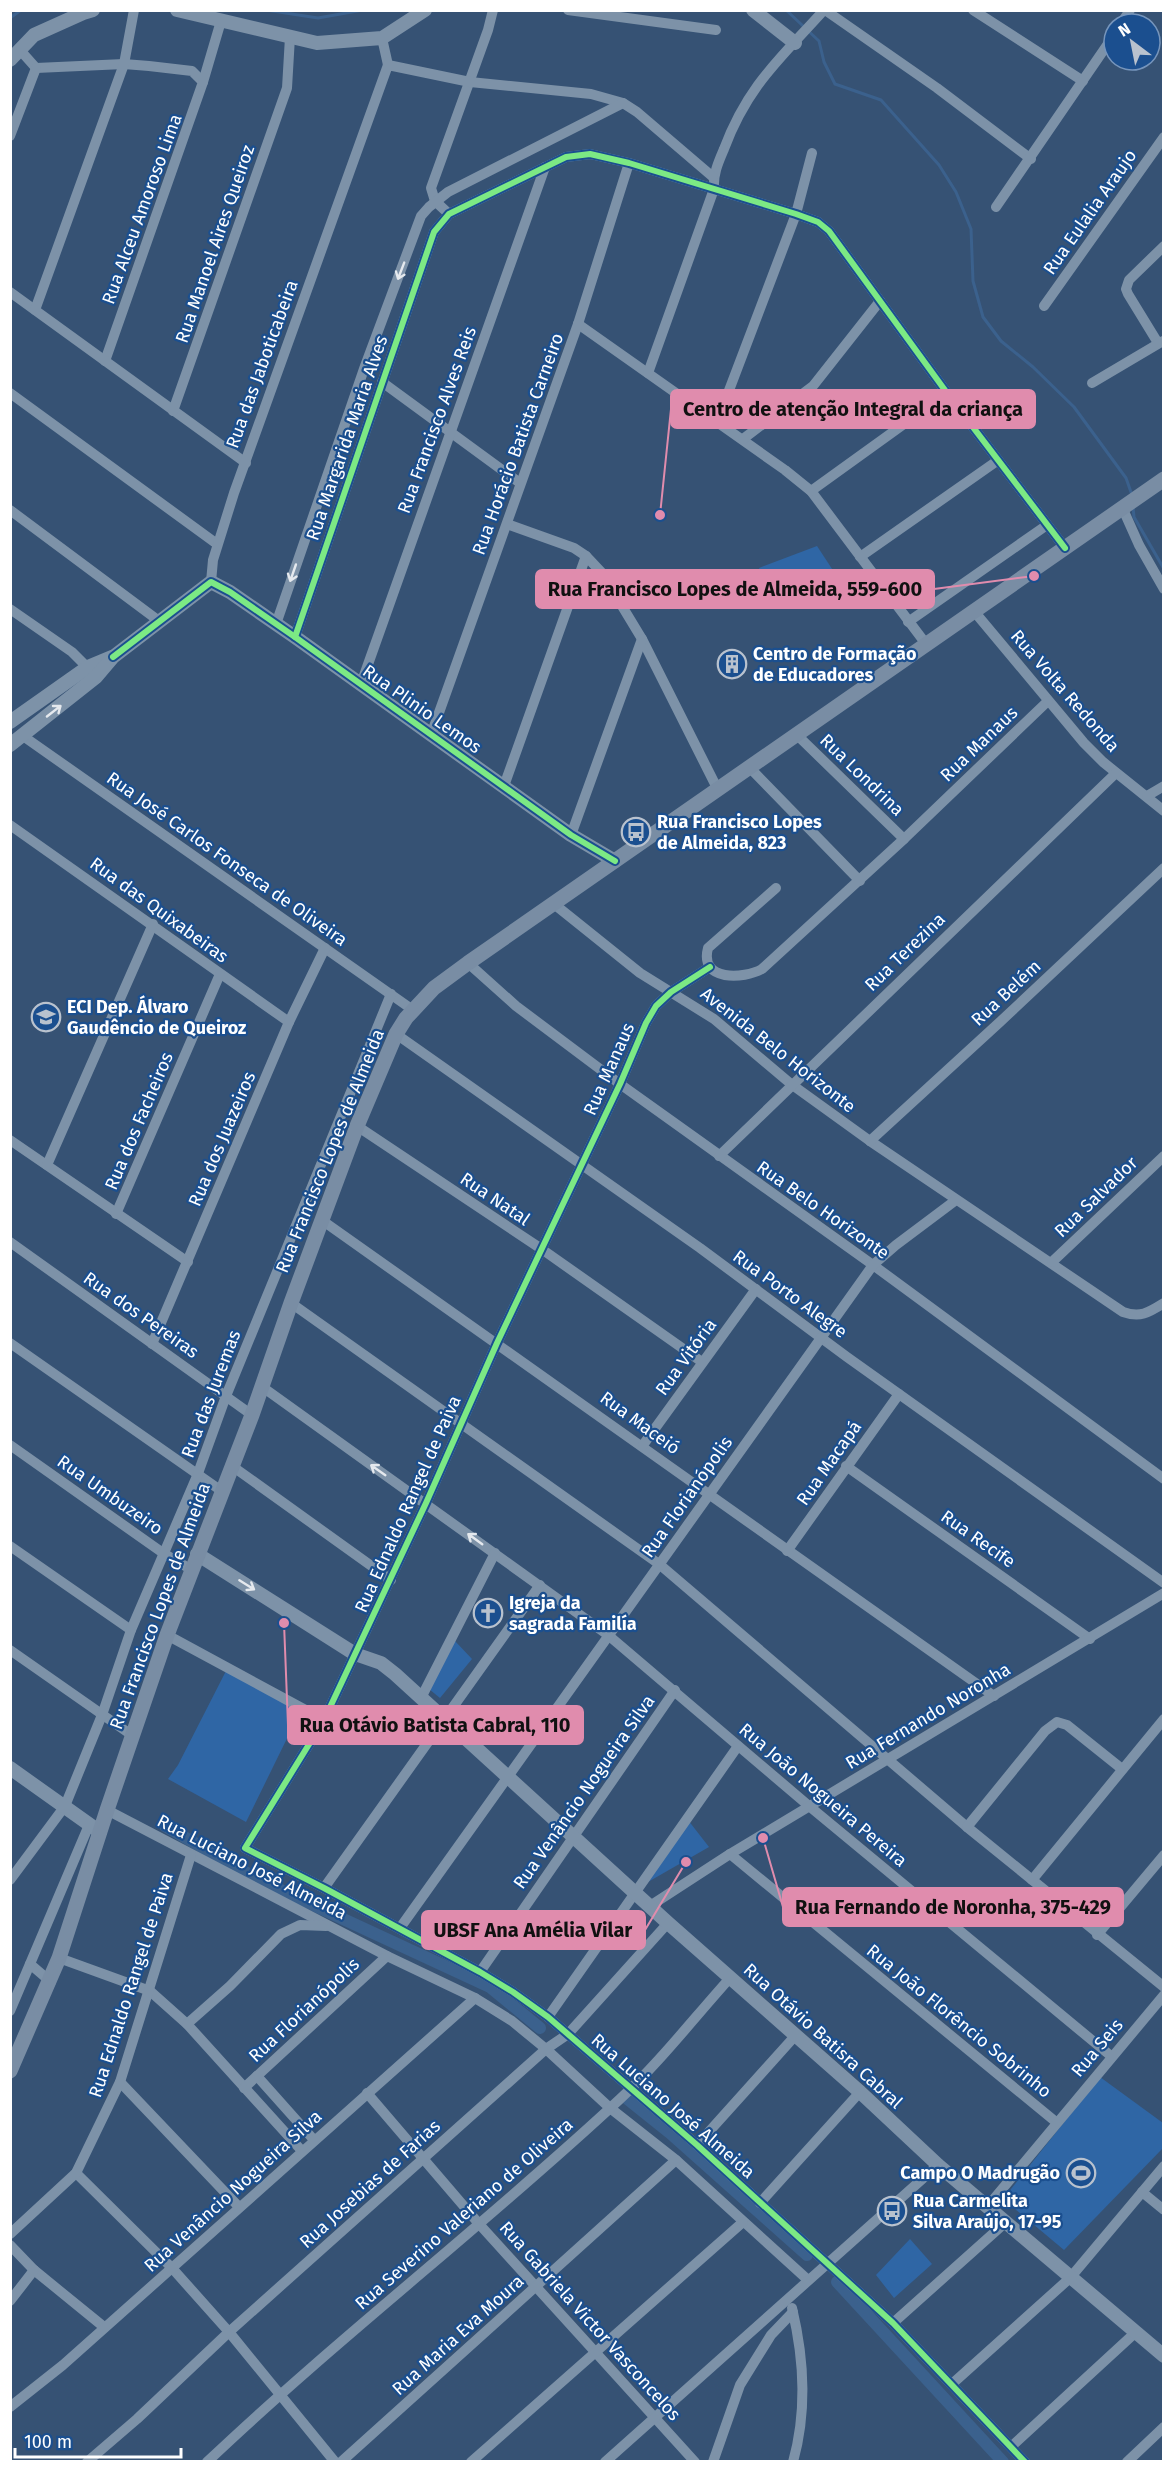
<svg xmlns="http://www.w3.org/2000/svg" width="1174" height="2472" viewBox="0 0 1174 2472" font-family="'Fira Sans',sans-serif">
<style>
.green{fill:#2f66a5}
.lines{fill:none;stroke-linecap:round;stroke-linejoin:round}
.stream{stroke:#3b618d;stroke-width:3}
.canal{stroke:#3b618d;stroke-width:12}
.minor{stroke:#7d92a8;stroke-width:10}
.tertiary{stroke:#7d92a8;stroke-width:14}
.secondary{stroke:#798da4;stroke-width:15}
.cycleway-casing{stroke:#1b4f8f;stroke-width:10}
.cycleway{stroke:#7ce984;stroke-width:6}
.oneway{stroke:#e5e9ee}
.labels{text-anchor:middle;stroke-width:4.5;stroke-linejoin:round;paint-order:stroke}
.street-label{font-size:18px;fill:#fff;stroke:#1b4f8f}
.poi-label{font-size:18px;font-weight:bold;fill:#fff;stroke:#1b4f8f;text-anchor:start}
.leader{fill:none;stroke:#e08cad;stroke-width:2}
.callout-dot{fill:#e08cad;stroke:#1b4f8f;stroke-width:2}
.callout{fill:#e08cad;stroke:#e08cad;stroke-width:2}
.callout-label{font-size:20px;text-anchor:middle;font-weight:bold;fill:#111}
</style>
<rect width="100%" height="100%" fill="#365274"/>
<!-- green -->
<g class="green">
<polygon points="817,546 838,578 777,607 759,568"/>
<polygon points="455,1641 472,1659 440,1698 429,1689"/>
<polygon points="227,1669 300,1712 246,1822 168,1779 178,1765"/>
<polygon points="688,1820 709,1847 641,1886"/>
<polygon points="1100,2077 1163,2123 1163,2148 1064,2250 1003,2199"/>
<polygon points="910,2239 932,2264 894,2298 876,2275"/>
</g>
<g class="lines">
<!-- stream -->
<g class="stream">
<polyline points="266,10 318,18 363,10"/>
<polyline points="786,10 819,41 824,62 835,84 881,100 939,165 956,192 971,229 973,281 983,317 1001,341 1033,367 1074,407 1126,478 1132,495"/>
<polyline points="10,18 21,10"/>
<polyline points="1133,507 1134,517 1164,569"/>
</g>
<!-- canal -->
<g class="canal">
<polyline points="165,1826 259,1880 490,1987 540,2028"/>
<polyline points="625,2097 670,2133 807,2255"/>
<polyline points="837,2282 1003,2462"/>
</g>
<!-- minor -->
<g class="minor">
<polyline points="568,10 716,30"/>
<polyline points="825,10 937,88 1031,159"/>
<polyline points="973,10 1083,81"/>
<polyline points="1121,24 1130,10"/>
<polyline points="382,38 388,65"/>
<polyline points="20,50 36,68"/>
<polyline points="36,68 124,64 149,66 192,71 203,82 105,361"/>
<polyline points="203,82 221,21"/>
<polyline points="10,136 36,68"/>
<polyline points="996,207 1114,35"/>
<polyline points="449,214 435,201 431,188 488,30 493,10"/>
<polyline points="10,292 246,463"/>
<polyline points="1044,306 1164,137"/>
<polyline points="35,310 124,64 134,10"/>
<polyline points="578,324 785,470 811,491 926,644"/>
<polyline points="1158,343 1128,294 1126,289 1129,280 1164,246"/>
<path d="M648,373L714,189C713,174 718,163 724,149C748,85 780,59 824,10"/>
<polyline points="382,382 520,483"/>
<polyline points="1092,383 1163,341"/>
<polyline points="10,393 217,544"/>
<polyline points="173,411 287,88 290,37"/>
<polyline points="717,422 796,214 812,153"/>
<polyline points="743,439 813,386 880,301"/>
<polyline points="811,491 947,393"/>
<polyline points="1122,507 1139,545 1164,589"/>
<polyline points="10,510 159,621"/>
<polyline points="507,524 574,548 586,556 602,573 642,639 718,790"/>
<polyline points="860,557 997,461"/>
<polyline points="211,582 213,560 234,493 388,65 470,82 591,94 623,103 637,112 713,177"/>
<polyline points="10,609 72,652 93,673"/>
<polyline points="973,610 1084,743 1103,762 1164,811"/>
<polyline points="908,622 1047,525"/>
<polyline points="276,624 365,366 421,216 429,207 448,192 623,103"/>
<polyline points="295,637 434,232 449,214 566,157 590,154 629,163 796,214 818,222 829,231 947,393 1065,548"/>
<polyline points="361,684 545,167"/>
<polyline points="431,735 578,324 629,163"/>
<polyline points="797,735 904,839"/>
<polyline points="23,736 413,1010"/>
<polyline points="750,768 860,881"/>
<polyline points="504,786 586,556"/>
<polyline points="1147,796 1164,786"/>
<polyline points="10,825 289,1022"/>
<polyline points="571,835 642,639"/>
<path d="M776,888L708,948C699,982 744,979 762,969L904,839L1048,701"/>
<path d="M554,904L640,973L714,1019L791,1084L870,1141L1123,1312C1140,1318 1148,1313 1164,1303"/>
<polyline points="468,963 516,1006 620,1084 873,1265 1164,1479"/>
<polyline points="710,967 671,992 656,1006 646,1023 620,1084 497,1343 426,1503 324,1720 245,1848 324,1888 480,1972 513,1992 548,2017 697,2145 893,2323 1025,2462"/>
<polyline points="396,1034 700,1248 847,1357 1164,1583"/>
<polyline points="357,1126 543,1250 702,1362"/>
<polyline points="10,1140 188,1262"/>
<polyline points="870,1141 1001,1021 1164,868"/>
<polyline points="719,1156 1116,773"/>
<polyline points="47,1165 153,924"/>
<polyline points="116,1214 220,974"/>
<path d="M323,1221C548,1378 769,1539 994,1696"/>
<polyline points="10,1242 252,1415"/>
<polyline points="1052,1262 1164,1156"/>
<polyline points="291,1303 659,1564 967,1827 1164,1987"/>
<polyline points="10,1343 223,1492"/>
<polyline points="152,1344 289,1022 325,948"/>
<polyline points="261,1386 608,1635 809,1806 1111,2056"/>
<polyline points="10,1445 163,1553 192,1570"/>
<polyline points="643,1445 756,1289"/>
<polyline points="232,1466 391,1580"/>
<polyline points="846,1466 1090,1639"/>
<polyline points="10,1546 131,1630"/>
<polyline points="787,1551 899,1394"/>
<polyline points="167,1635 324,1720"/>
<polyline points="10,1650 133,1736"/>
<polyline points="422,1696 495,1553"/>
<polyline points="107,1810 387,1956 475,1998 512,2021 546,2049 610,2108 676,2160 808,2280"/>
<polyline points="967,1827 1045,1731 1057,1722 1067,1725 1122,1769"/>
<polyline points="730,1854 1056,2122"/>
<polyline points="10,1880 65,1806 102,1715 131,1630 197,1476 226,1396 391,994"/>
<polyline points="1032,1880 1164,1719"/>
<polyline points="324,1888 540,1585"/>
<polyline points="650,1906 730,1854 1164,1593"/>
<polyline points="400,1928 873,1265 896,1245 956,1200"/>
<polyline points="1097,1935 1164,1855"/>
<polyline points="59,1958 150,1991 187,2024 302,2151"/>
<polyline points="30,1964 51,1982"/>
<polyline points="480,1972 675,1690"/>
<polyline points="10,2011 89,1825"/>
<polyline points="548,2017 738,1746"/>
<polyline points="187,2024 230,1986 281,1934 300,1925 326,1926"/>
<polyline points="257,2076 314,2140"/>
<polyline points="120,2082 239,2207"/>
<polyline points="244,2088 387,1956"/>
<polyline points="367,2093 480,2225 695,2462"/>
<polyline points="697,2145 795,2036"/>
<polyline points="76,2173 172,2268 229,2332 335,2462"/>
<polyline points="1142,2192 1164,2210"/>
<polyline points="760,2203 860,2092"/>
<polyline points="988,2206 1164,1995"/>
<polyline points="10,2234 76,2173 120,2082 191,1855"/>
<polyline points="10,2245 34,2270 104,2327"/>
<polyline points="10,2301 34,2270"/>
<path d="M792,2308C804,2358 807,2412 793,2462"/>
<polyline points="893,2323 1006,2222"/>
<polyline points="952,2384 1070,2278 1164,2166"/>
<polyline points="10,2407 63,2365 475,1998"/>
<polyline points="1012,2446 1136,2332"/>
<polyline points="87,2462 137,2419 229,2332 546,2049 568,2034 668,1923"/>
<path d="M207,2462C340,2336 486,2224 620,2099C659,2063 694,2018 730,1978"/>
<polyline points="341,2462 676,2160"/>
<polyline points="471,2462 743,2222"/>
<polyline points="605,2462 938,2165"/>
<polyline points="713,2462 740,2385 771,2335 793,2312"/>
<polyline points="1127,2462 1164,2427"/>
</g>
<!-- tertiary -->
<g class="tertiary">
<polyline points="177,10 317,43 382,38 425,10"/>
<polyline points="753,10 795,43"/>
<polyline points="10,60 34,35 83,13 93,10"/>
<polyline points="10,722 88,667 112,657"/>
<polyline points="10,745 96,677 113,657 211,582 230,592 295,637 571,835 615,861"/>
<polyline points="197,1554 355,1654 381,1663 395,1674 668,1923 860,2092 938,2165 1164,2356"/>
<polyline points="10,1768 100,1832"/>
</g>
<!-- secondary -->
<polyline class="secondary" points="10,2071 59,1958 107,1810 167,1635 252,1415 291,1303 357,1126 396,1034 406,1018 434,988 468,963 1164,479"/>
<!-- cycleway casing -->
<g class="cycleway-casing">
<g id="cycleway">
<polyline points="295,637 434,232 449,214 566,157 590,154 629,163 796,214 818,222 829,231 947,393 1065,548"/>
<polyline points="113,657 211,582 230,592 295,637 571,835 615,861"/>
<polyline points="710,967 671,992 656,1006 646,1023 620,1084 497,1343 426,1503 324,1720 245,1848 324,1888 480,1972 513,1992 548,2017 697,2145 893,2323 1025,2462"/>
</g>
</g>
<!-- cycleway -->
<use href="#cycleway" class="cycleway"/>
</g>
<!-- one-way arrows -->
<defs><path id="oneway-shaft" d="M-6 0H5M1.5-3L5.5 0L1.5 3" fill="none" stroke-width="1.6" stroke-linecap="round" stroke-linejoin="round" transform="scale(1.5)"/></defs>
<g class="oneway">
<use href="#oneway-shaft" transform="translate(401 271) rotate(111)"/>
<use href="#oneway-shaft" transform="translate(293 573) rotate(109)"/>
<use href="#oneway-shaft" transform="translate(54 711) rotate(-38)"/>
<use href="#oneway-shaft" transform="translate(378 1470) rotate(-145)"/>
<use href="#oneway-shaft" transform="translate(475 1539) rotate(-144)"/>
<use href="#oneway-shaft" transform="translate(247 1585) rotate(32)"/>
</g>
<!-- icons -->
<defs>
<g id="building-ring" transform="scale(1.5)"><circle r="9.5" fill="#1b4f8f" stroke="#b9c2ce" stroke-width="1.5"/><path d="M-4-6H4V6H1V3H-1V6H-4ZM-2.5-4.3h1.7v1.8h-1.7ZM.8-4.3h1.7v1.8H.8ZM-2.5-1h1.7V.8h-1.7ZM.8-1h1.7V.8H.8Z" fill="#b9c2ce"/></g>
<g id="bus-ring" transform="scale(1.5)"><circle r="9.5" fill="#1b4f8f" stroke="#b9c2ce" stroke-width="1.5"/><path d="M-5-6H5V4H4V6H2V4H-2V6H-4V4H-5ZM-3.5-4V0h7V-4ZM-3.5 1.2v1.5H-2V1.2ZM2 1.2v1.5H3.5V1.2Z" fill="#b9c2ce"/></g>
<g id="school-ring" transform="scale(1.5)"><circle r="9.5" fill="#1b4f8f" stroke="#b9c2ce" stroke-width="1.5"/><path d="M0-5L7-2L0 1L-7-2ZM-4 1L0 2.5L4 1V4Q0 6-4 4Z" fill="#b9c2ce"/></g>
<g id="church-ring" transform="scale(1.5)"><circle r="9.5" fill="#1b4f8f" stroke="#b9c2ce" stroke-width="1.5"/><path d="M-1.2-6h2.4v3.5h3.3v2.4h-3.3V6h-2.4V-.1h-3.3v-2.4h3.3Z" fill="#b9c2ce"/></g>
<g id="stadium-ring" transform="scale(1.5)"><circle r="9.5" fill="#1b4f8f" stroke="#b9c2ce" stroke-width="1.5"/><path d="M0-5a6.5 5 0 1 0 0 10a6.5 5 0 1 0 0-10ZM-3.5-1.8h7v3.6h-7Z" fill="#b9c2ce"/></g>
</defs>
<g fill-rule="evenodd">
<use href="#building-ring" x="732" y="664"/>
<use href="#bus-ring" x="636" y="832"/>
<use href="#school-ring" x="46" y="1017"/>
<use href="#church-ring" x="488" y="1613"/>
<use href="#stadium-ring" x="1081" y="2173"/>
<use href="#bus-ring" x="892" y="2211"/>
</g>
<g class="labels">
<!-- street labels -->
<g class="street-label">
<text transform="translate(142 209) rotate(-70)" y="6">Rua Alceu Amoroso Lima</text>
<text transform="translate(1090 212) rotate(-55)" y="6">Rua Eulalia Araujo</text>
<text transform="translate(215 244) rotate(-71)" y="6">Rua Manoel Aires Queiroz</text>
<text transform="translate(262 364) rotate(-70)" y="6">Rua das Jaboticabeira</text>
<text transform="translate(437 420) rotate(-70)" y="6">Rua Francisco Alves Reis</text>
<text transform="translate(347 438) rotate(-71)" y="6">Rua Margarida Maria Alves</text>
<text transform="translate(518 444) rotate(-70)" y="6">Rua Horácio Batista Carneiro</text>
<text transform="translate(1065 691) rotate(49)" y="6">Rua Volta Redonda</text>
<text transform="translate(422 709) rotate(35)" y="6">Rua Plinio Lemos</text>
<text transform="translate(979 744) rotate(-44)" y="6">Rua Manaus</text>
<text transform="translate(862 775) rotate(44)" y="6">Rua Londrina</text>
<text transform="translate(227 859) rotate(35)" y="6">Rua José Carlos Fonseca de Oliveira</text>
<text transform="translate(159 910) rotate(36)" y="6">Rua das Quixabeiras</text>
<text transform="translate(905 952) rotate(-44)" y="6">Rua Terezina</text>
<text transform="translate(1006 993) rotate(-43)" y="6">Rua Belém</text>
<text transform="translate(778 1050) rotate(38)" y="6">Avenida Belo Horizonte</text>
<text transform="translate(609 1069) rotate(-66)" y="6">Rua Manaus</text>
<text transform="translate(139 1121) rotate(-67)" y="6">Rua dos Facheiros</text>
<text transform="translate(222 1139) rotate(-67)" y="6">Rua dos Juazeiros</text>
<text transform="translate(330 1151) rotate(-68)" y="6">Rua Francisco Lopes de Almeida</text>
<text transform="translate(1096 1197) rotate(-44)" y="6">Rua Salvador</text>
<text transform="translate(495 1199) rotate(34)" y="6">Rua Natal</text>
<text transform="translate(823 1210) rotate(35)" y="6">Rua Belo Horizonte</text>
<text transform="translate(790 1294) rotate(36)" y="6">Rua Porto Alegre</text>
<text transform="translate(141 1315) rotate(35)" y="6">Rua dos Pereiras</text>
<text transform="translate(686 1357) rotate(-54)" y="6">Rua Vitória</text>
<text transform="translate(211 1394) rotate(-69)" y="6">Rua das Juremas</text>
<text transform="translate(640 1423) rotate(36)" y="6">Rua Maceió</text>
<text transform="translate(829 1463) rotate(-55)" y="6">Rua Macapá</text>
<text transform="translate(110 1495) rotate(35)" y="6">Rua Umbuzeiro</text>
<text transform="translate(687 1497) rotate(-55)" y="6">Rua Florianópolis</text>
<text transform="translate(408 1504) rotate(-66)" y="6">Rua Ednaldo Rangel de Paiva</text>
<text transform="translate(978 1539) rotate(35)" y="6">Rua Recife</text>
<text transform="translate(160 1606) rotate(-70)" y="6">Rua Francisco Lopes de Almeida</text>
<text transform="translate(928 1716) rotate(-31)" y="6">Rua Fernando Noronha</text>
<text transform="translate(584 1792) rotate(-55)" y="6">Rua Venâncio Nogueira Silva</text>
<text transform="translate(823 1795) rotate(40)" y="6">Rua João Nogueira Pereira</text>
<text transform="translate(252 1867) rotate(27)" y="6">Rua Luciano José Almeida</text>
<text transform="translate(131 1985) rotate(-72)" y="6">Rua Ednaldo Rangel de Paiva</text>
<text transform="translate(304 2010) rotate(-43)" y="6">Rua Florianópolis</text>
<text transform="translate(959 2021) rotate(39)" y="6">Rua João Florêncio Sobrinho</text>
<text transform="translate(823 2036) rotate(42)" y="6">Rua Otávio Batisra Cabral</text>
<text transform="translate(1097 2048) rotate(-50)" y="6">Rua Seis</text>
<text transform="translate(673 2106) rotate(41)" y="6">Rua Luciano José Almeida</text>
<text transform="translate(370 2184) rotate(-42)" y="6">Rua Josebias de Farias</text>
<text transform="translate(233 2191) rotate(-42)" y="6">Rua Venâncio Nogueira Silva</text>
<text transform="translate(464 2214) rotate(-41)" y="6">Rua Severino Valeriano de Oliveira</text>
<text transform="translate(590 2321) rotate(48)" y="6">Rua Gabriela Victor Vasconcelos</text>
<text transform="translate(458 2335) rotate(-42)" y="6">Rua Maria Eva Moura</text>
</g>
<!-- poi labels -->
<g class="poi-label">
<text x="753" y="660">Centro de Formação<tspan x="753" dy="21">de Educadores</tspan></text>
<text x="657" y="828">Rua Francisco Lopes<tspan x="657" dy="21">de Almeida, 823</tspan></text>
<text x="67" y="1013">ECI Dep. Álvaro<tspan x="67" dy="21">Gaudêncio de Queiroz</tspan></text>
<text x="509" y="1609">Igreja da<tspan x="509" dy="21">sagrada Familía</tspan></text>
<text x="1060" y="2179" text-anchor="end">Campo O Madrugão</text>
<text x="913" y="2207">Rua Carmelita<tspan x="913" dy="21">Silva Araújo, 17-95</tspan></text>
</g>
</g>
<!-- callouts -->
<path class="leader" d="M660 515L671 409M1034 576L934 589M284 1623L288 1725M763 1838L783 1907M686 1862L645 1930"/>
<g class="callout-dot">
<circle cx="660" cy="515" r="6"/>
<circle cx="1034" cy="576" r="6"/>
<circle cx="284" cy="1623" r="6"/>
<circle cx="763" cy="1838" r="6"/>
<circle cx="686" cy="1862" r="6"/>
</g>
<g class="callout">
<rect x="671" y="390" width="364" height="38" rx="6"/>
<rect x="536" y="570" width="398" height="38" rx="6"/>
<rect x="288" y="1706" width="295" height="38" rx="6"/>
<rect x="783" y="1888" width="340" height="38" rx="6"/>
<rect x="422" y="1911" width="223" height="38" rx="6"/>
</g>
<g class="callout-label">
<text x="853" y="416">Centro de atenção Integral da criança</text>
<text x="735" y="596">Rua Francisco Lopes de Almeida, 559-600</text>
<text x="435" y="1732">Rua Otávio Batista Cabral, 110</text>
<text x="953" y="1914">Rua Fernando de Noronha, 375-429</text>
<text x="533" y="1937">UBSF Ana Amélia Vilar</text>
</g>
<!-- border -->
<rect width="1174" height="2472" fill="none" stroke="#ffffff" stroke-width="24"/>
<!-- north arrow -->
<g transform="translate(1132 42) rotate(328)"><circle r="28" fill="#1b4f8f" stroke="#7695bc" stroke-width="1.5"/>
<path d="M0-4.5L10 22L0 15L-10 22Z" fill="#b9c2ce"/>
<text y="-9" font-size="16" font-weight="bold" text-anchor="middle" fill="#ffffff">N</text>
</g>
<!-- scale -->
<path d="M15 2448v9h166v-9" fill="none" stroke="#ffffff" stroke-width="3"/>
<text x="24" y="2448" font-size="18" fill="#ffffff" stroke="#1b4f8f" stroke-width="4.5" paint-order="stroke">100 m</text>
</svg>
